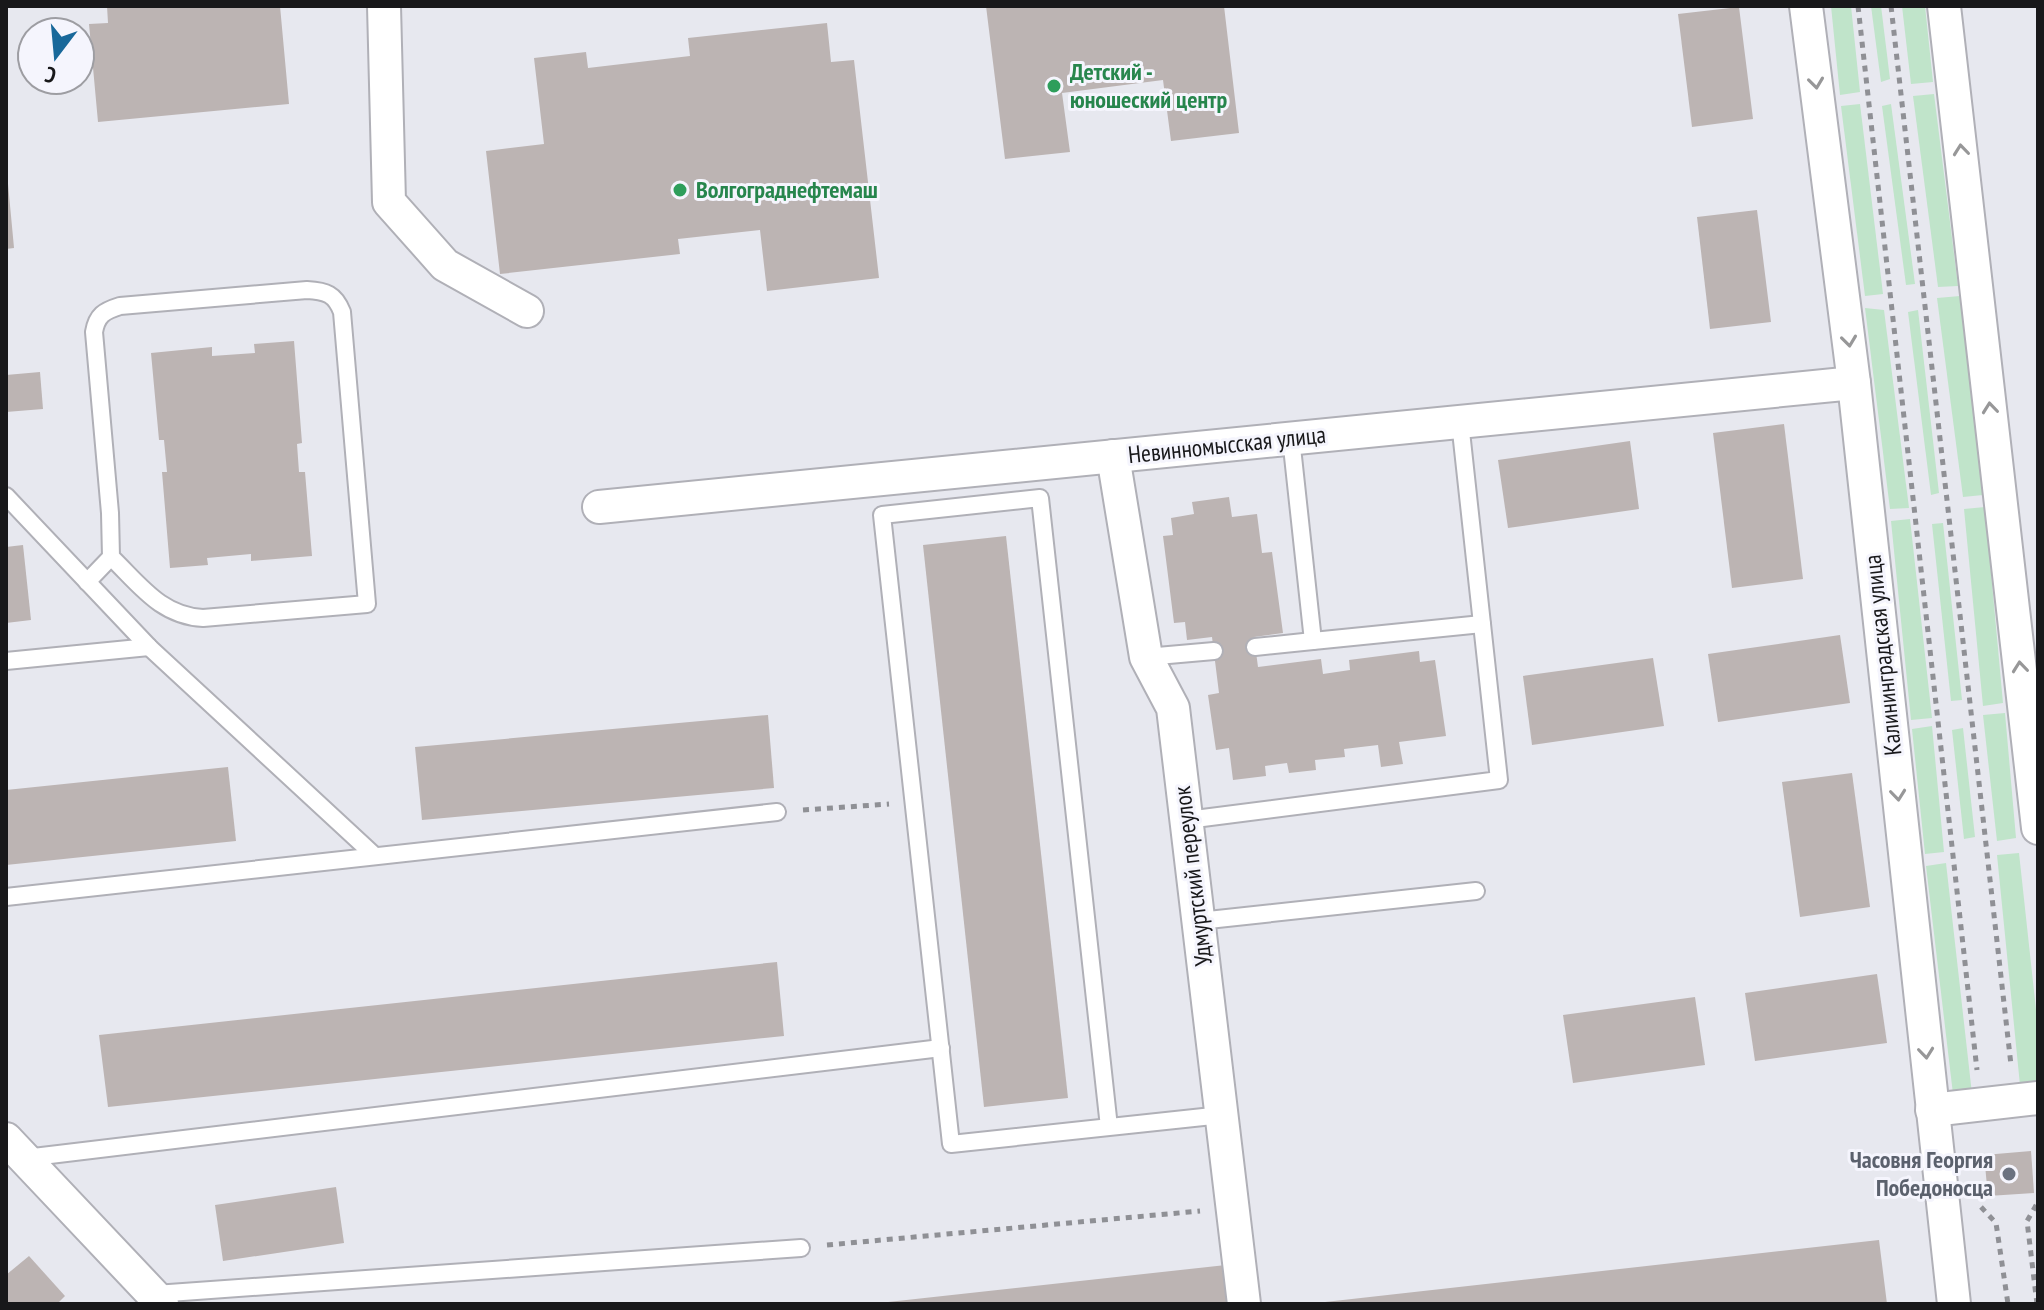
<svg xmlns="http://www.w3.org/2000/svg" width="2044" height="1310" viewBox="0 0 2044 1310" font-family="'PT Sans Narrow',sans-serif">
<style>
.green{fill:#c0e4ca}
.building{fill:#bcb4b3}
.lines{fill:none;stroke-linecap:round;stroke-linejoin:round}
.lane-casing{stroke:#b0b0b7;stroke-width:20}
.street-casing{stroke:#b0b0b7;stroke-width:36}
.path{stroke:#8f9095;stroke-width:5;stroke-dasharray:6 6;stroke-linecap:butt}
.lane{stroke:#fff;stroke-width:16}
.street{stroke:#fff;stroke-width:32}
.oneway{stroke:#979798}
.leisure-dot{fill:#2e9e5b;stroke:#f5f5fd;stroke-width:3}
.worship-dot{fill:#6b7280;stroke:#f5f5fd;stroke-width:3}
.labels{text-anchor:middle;stroke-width:6;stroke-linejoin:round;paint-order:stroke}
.leisure-label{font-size:24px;font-weight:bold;fill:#27864d;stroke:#f5f5fd;text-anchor:start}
.street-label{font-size:24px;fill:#18181a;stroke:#f5f5fd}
.worship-label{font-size:24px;font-weight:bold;fill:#5b616d;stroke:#f5f5fd;text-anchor:end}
</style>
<rect width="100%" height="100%" fill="#e7e8ef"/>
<!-- green -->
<g class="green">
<polygon points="1831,6 1851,6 1860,92 1840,95"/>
<polygon points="1871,6 1881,6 1890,79 1881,82"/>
<polygon points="1902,6 1925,6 1933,82 1911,84"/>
<polygon points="1934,94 1958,286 1938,287 1913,96"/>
<polygon points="1860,104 1883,294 1865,296 1841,106"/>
<polygon points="1891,104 1915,284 1906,285 1882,106"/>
<polygon points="1960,296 1983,495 1963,497 1937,298"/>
<polygon points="1865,308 1884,310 1909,508 1890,509"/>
<polygon points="1918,310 1939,493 1931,495 1908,312"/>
<polygon points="1985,507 2003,703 1983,706 1964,509"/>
<polygon points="1910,519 1932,718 1911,720 1891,521"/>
<polygon points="1943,523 1962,700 1951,701 1932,524"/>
<polygon points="2005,713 2016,838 1997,841 1983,715"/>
<polygon points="1932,726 1944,852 1925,854 1912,729"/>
<polygon points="1963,728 1975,837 1964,839 1952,730"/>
<polygon points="2019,853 2038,1028 2038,1090 2020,1085 1997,855"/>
<polygon points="1946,863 1972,1094 1953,1094 1926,866"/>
</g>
<!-- building -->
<g class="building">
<polygon points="107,6 280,6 289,104 98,122 89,24 108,23"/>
<polygon points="986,6 1224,6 1239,133 1171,141 1163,80 1062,93 1070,152 1005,159"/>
<polygon points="1739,7 1753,119 1692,127 1678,14"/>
<polygon points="827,23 831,62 854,60 879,278 767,291 760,230 678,239 680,254 500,274 486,151 544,144 534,58 586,52 588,68 690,56 688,38"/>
<polygon points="6,184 8,184 14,248 6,249"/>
<polygon points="1757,210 1771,322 1710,329 1697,217"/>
<polygon points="294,341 302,443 297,444 299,472 305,472 312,556 251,561 251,554 207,558 208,565 170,568 162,472 167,472 164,440 159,440 151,353 212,347 212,356 255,353 254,344"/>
<polygon points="40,372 43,409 6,412 6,375"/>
<polygon points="1784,424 1803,579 1732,588 1713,433"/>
<polygon points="1630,441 1639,509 1508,528 1498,460"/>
<polygon points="1229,497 1232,517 1257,514 1262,553 1272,552 1283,633 1254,637 1258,667 1321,659 1323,674 1350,670 1349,660 1419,651 1420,662 1435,660 1446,736 1399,742 1403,764 1381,767 1378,745 1344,749 1345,757 1315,760 1316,770 1289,773 1287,763 1265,766 1266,776 1233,780 1229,748 1216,750 1208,695 1219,693 1212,637 1187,640 1185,622 1174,623 1163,536 1173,535 1171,518 1194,514 1192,502"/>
<polygon points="1006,536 1068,1098 984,1107 923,545"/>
<polygon points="23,545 31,620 6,623 6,547"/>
<polygon points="1840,635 1850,703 1718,722 1708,654"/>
<polygon points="1653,658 1664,726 1532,745 1523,676"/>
<polygon points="768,715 774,788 422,820 415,747"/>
<polygon points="228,767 236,841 6,865 6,790"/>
<polygon points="1852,773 1870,907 1800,917 1782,782"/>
<polygon points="777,962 784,1036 108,1107 99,1035"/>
<polygon points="1877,974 1887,1043 1755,1061 1745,993"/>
<polygon points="1695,997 1705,1065 1573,1083 1563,1015"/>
<polygon points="2031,1151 2034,1193 1988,1196 1984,1155"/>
<polygon points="336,1187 344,1243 223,1261 215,1205"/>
<polygon points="1879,1240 1887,1304 1325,1304 1325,1302"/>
<polygon points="29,1256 65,1296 57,1304 6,1304 6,1275"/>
<polygon points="1226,1265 1231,1304 889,1304 888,1302"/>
</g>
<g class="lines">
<!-- lane casing -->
<g class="lane-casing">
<g id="lane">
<polyline points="1291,438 1313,641 1482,624"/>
<polyline points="6,496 149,647 375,856"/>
<path d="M87,582L111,557L110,513L94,332C97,315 104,311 120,306L307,290C326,291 335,294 342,312L367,604L203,618C161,616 140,585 111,557"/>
<polyline points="1255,647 1313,641"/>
<polyline points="1146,657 1214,651"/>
<polyline points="6,661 149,647"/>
<polyline points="1187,820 1499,780 1460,422"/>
<polyline points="6,897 777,812"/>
<polyline points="1199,921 1476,891"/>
<polyline points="1109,1127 1040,498 882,515 951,1144 1222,1115"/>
<polyline points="25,1158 941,1048"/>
<polyline points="155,1294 801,1248"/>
</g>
</g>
<!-- street casing -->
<g class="street-casing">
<g id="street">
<polyline points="384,6 389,202 445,265 527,311"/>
<polyline points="1806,6 1854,383 1954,1304"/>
<polyline points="1944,6 2038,828"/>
<polyline points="1113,456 1146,657 1173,708 1244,1304"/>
<polyline points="599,507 1854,383"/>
<polyline points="1932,1110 2038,1098"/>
<polyline points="6,1139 162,1304"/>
</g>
</g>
<!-- path -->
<g class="path">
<polyline points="1858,6 1977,1070"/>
<polyline points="1891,6 2011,1065"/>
<polyline points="803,810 889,804"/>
<polyline points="1981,1207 1996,1223 2008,1304"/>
<polyline points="827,1245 1200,1211"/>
<polyline points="2037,1304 2027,1221 2038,1202"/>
</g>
<!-- lane -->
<use href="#lane" class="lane"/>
<!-- street -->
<use href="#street" class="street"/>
</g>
<!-- one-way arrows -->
<defs><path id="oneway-chevron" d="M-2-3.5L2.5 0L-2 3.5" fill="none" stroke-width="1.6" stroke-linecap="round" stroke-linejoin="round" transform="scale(2)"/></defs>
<g class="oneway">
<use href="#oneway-chevron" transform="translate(1816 83) rotate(83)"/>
<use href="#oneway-chevron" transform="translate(1961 150) rotate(-96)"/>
<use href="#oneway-chevron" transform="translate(1849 341) rotate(83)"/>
<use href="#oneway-chevron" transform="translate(1990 408) rotate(-96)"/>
<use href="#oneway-chevron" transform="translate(2020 667) rotate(-96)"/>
<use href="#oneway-chevron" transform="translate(1898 795) rotate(84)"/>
<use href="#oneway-chevron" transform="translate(1926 1053) rotate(84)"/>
</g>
<!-- markers -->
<g class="leisure-dot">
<circle cx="1054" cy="86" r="8"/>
<circle cx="680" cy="190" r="8"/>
</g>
<circle class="worship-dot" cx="2009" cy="1174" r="8"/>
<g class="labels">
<!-- leisure labels -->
<g class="leisure-label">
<text x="1070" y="80">Детский -<tspan x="1070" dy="28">юношеский центр</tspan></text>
<text x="696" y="198">Волгограднефтемаш</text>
</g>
<!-- street labels -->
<g class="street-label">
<text transform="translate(1227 445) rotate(-6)" y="8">Невинномысская улица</text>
<text transform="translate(1883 655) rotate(-96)" y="8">Калининградская улица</text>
<text transform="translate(1193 876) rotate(-97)" y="8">Удмуртский переулок</text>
</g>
<!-- worship labels -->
<g class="worship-label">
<text x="1993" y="1168">Часовня Георгия<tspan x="1993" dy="28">Победоносца</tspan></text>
</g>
</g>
<!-- border -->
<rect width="2044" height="1310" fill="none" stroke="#18181a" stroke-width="16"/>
<!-- north arrow -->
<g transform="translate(56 56) rotate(196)"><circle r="38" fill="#f5f5fd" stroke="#9d9da2" stroke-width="2"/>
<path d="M0-6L14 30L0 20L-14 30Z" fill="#18689a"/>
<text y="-12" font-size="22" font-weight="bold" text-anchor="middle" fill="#18181a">С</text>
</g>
</svg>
